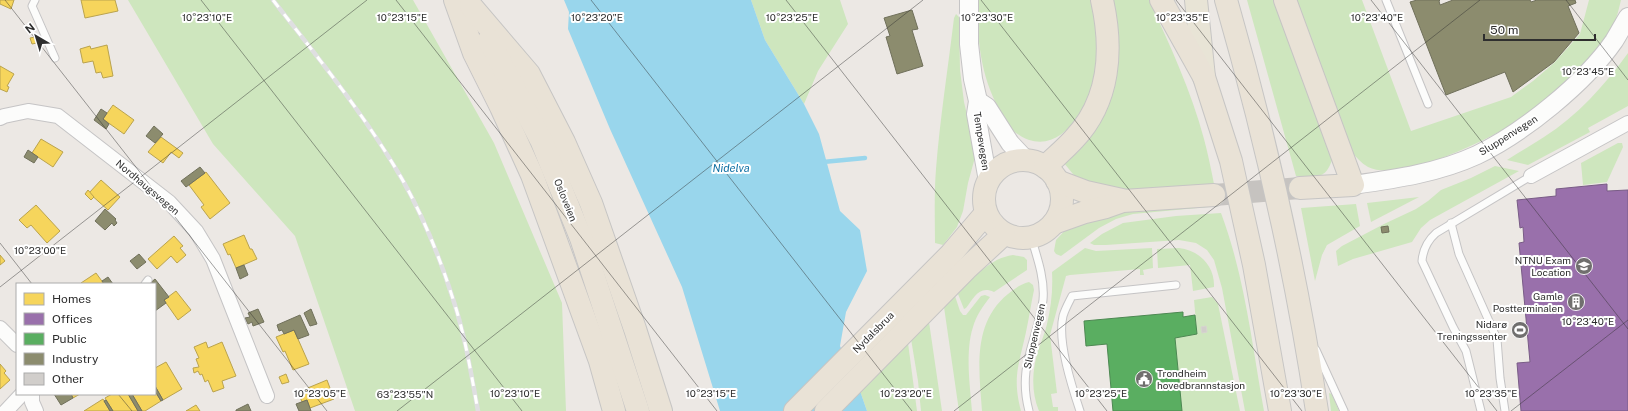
<svg xmlns="http://www.w3.org/2000/svg" width="1628" height="411" viewBox="0 0 1628 411" font-family="'Public Sans',sans-serif">
<style>
.green{fill:#cee6be}
.water{fill:#99d6ec}
.homes{fill:#f6d55c;stroke:#baa34e}
.offices{fill:#9970ab;stroke:#795c86}
.public{fill:#5aae61;stroke:#4d8852}
.industry{fill:#8c8c6e;stroke:#70705b}
.lines{fill:none;stroke-linecap:round;stroke-linejoin:round}
.stream{stroke:#99d6ec;stroke-width:4.5}
.building{fill:#d1cecb;stroke:#d7d4d0}
.trunk-tunnel{stroke:#c6c3c0;stroke-width:22;stroke-dasharray:22 11;stroke-linecap:butt}
.service-casing{stroke:#c5c4c5;stroke-width:9}
.minor-casing{stroke:#c5c4c5;stroke-width:16}
.tertiary-casing{stroke:#c5c4c5;stroke-width:20}
.primary-casing{stroke:#c6c5c4;stroke-width:24}
.trunk-casing{stroke:#c6c5c4;stroke-width:24}
.service{stroke:#fcfcfb;stroke-width:7}
.minor{stroke:#fcfcfb;stroke-width:14}
.tertiary{stroke:#fcfcfb;stroke-width:18}
.primary{stroke:#e8e4d6;stroke-width:22}
.trunk{stroke:#e9e2d6;stroke-width:22}
.rail-casing{stroke:#dfdfe1;stroke-width:4.5}
.rail{stroke:#fff;stroke-width:3;stroke-dasharray:9;stroke-linecap:butt}
.ticks{fill:none;stroke:#2e2e2e;stroke-width:1;stroke-opacity:0.45}
.labels{text-anchor:middle;stroke-width:4;stroke-linejoin:round;paint-order:stroke}
.street-label{font-size:10px;fill:#2e2e2e;stroke:#fff}
.poi-label{font-size:10px;fill:#2e2e2e;stroke:#fff;text-anchor:end}
.water-label{font-size:11px;font-style:italic;fill:#0d6fa3;stroke:#fff}
.ticks-label{font-size:10px;text-anchor:middle;fill:#2e2e2e;stroke:#fff;stroke-width:4;stroke-linejoin:round;paint-order:stroke}
</style>
<rect width="100%" height="100%" fill="#ece8e4"/>
<!-- green -->
<g class="green">
<polygon points="128,0 413,0 494,143 562,303 566,411 355,411 295,236 213,144"/>
<polygon points="751,0 840,0 848,24 818,71 804,104 765,40"/>
<path d="M978,0H1093C1096,23 1100,46 1096,69C1091,105 1059,164 1016,133C1012,131 1010,125 1007,121C982,87 976,41 978,0Z"/>
<path d="M1110,0H1149C1170,45 1191,91 1204,139C1208,154 1211,169 1214,184L1162,190L1118,192L1077,179L1064,163L1078,152L1092,135L1104,115L1113,90Z"/>
<path d="M1247,0H1278L1332,160C1325,181 1315,176 1296,176Z"/>
<path d="M1295,0H1362L1411,131L1511,97L1533,81L1554,63L1580,34L1589,0H1621C1619,8 1617,18 1613,26C1607,40 1584,64 1573,76C1556,93 1536,109 1516,122C1488,140 1400,183 1368,167C1361,163 1356,157 1351,151Z"/>
<path d="M956,14L959,17L960,70L964,102L975,148L974,161L968,183L963,211L957,227L943,245L935,243C935,218 934,194 936,169C940,119 948,68 954,18Z"/>
<path d="M1628,53V106L1588,128L1590,132L1528,165L1507,160C1519,152 1532,145 1544,137C1577,116 1605,85 1628,53Z"/>
<polygon points="1618,143 1622,143 1623,147 1607,182 1583,185 1581,163"/>
<polygon points="1495,166 1519,171 1430,220 1421,228 1412,242 1353,259 1338,266 1336,251 1342,246 1384,224 1416,209 1428,201 1441,190 1471,178"/>
<polygon points="1419,197 1371,222 1367,203"/>
<polygon points="1218,202 1219,206 1133,214 1116,219 1099,228 1061,256 1056,254 1054,251 1056,240 1069,226 1100,214"/>
<polygon points="1356,204 1360,226 1327,245 1322,255 1315,281 1301,208"/>
<path d="M1221,213C1245,277 1252,345 1264,411H1245L1222,288L1214,260L1207,250L1196,243L1179,240L1106,245H1094L1090,243L1102,234L1123,223L1176,216Z"/>
<path d="M1085,248L1096,251L1152,248L1153,268L1143,270L1144,275H1140V269L1070,275L1066,276L1050,335L1057,393L1051,394L1053,407H1058V411H1039C1031,392 1032,370 1038,351C1041,342 1045,333 1047,324C1051,307 1053,291 1052,272Z"/>
<path d="M1179,248C1199,250 1215,266 1214,287L1193,291L1190,265L1158,268L1157,249Z"/>
<path d="M1013,255L1024,257L1027,260V270L994,292C979,285 974,298 966,308L964,309L958,294C973,278 990,258 1013,255Z"/>
<path d="M1029,282L1033,285L1034,290C1031,304 1029,318 1026,332C1019,365 1012,377 1021,411H982C979,370 972,323 1008,294C1014,289 1021,284 1029,282Z"/>
<path d="M985,295L990,297C983,306 976,316 973,327C965,351 970,386 972,411H959L944,307L955,296L960,311L963,315H966L981,296Z"/>
<polygon points="1212,297 1218,304 1240,411 1182,411 1175,338 1197,334 1194,300"/>
<polygon points="929,322 942,411 921,411 918,381 911,339"/>
<polygon points="908,343 917,411 867,411 860,391"/>
<polygon points="1329,393 1332,394 1339,411 1331,411"/>
</g>
<!-- water -->
<polygon class="water" points="564,0 751,0 765,40 804,104 819,134 840,211 860,230 867,271 846,312 840,346 860,391 867,411 720,411 682,287 610,129 568,29 569,12"/>
<!-- homes -->
<g class="homes">
<polygon points="0,0 14,0 11,9 0,4"/>
<polygon points="81,0 115,0 118,11 85,18"/>
<polygon points="40,36 42,42 32,44 30,38"/>
<polygon points="107,45 113,76 103,78 101,72 96,73 93,61 83,63 80,49 90,46 91,49"/>
<polygon points="0,66 14,74 7,86 9,87 7,92 0,89"/>
<polygon points="113,105 134,120 124,134 103,119"/>
<polygon points="161,137 183,153 179,158 171,152 163,163 148,152"/>
<polygon points="41,139 63,152 53,167 32,153"/>
<polygon points="206,172 230,203 210,219 201,207 204,205 189,185"/>
<polygon points="101,180 120,197 108,210 89,193"/>
<polygon points="88,190 94,197 91,200 85,194"/>
<polygon points="36,205 60,231 47,243 31,225 27,228 19,220"/>
<polygon points="244,235 250,249 252,249 257,259 236,268 230,254 228,255 223,244"/>
<polygon points="174,236 183,246 180,248 186,255 177,263 171,256 157,269 148,259"/>
<polygon points="0,255 5,261 0,265"/>
<polygon points="96,273 104,284 81,284 81,283"/>
<polygon points="176,291 191,310 178,320 164,300"/>
<polygon points="294,330 309,364 293,370 285,351 283,352 276,337"/>
<polygon points="206,342 208,348 222,342 236,376 222,381 224,388 213,392 208,380 205,382 202,374 200,375 198,371 194,373 193,368 199,367 196,359 199,358 194,347"/>
<polygon points="166,362 182,389 163,400 155,386 155,368"/>
<polygon points="0,364 6,371 4,373 10,380 0,389"/>
<polygon points="286,374 289,382 282,384 279,377"/>
<polygon points="327,380 334,399 310,408 307,400 302,402 298,392"/>
<polygon points="155,391 161,401 145,411 142,411 132,394 155,394"/>
<polygon points="71,394 80,394 73,398"/>
<polygon points="112,394 128,394 138,411 113,411 105,398"/>
<polygon points="103,399 110,411 84,411"/>
<polygon points="196,405 200,411 186,411"/>
</g>
<!-- offices -->
<polygon class="offices" points="1607,184 1607,191 1628,190 1628,411 1521,411 1517,363 1530,362 1519,243 1524,242 1523,227 1520,228 1517,200 1556,196 1556,189"/>
<!-- public -->
<polygon class="public" points="1183,312 1183,317 1195,315 1197,334 1175,338 1182,411 1113,411 1107,344 1086,346 1084,321"/>
<!-- industry -->
<g class="industry">
<polygon points="1417,0 1440,0 1439,1 1440,5 1453,0 1530,0 1531,2 1537,0 1575,0 1576,3 1568,6 1579,33 1554,62 1513,92 1505,72 1446,95 1410,2"/>
<polygon points="912,10 918,29 912,30 923,66 897,74 886,37 890,36 884,18"/>
<polygon points="101,109 107,113 103,119 109,124 106,129 94,120"/>
<polygon points="154,126 163,134 155,143 146,136"/>
<polygon points="28,150 38,157 34,163 24,157"/>
<polygon points="200,167 205,173 186,187 181,181"/>
<polygon points="105,209 116,219 115,220 117,223 114,226 112,223 105,230 95,221"/>
<polygon points="1388,226 1389,232 1382,233 1381,227"/>
<polygon points="139,254 146,262 137,269 130,261"/>
<polygon points="244,265 248,275 240,279 236,268"/>
<polygon points="108,277 113,284 104,284 102,281"/>
<polygon points="155,279 169,297 164,300 166,303 155,311 155,284 149,284"/>
<polygon points="258,309 264,322 253,326 252,322 248,324 245,318 250,317 248,313"/>
<polygon points="311,309 317,324 310,326 304,313"/>
<polygon points="300,315 309,335 298,339 294,330 284,334 282,330 279,331 277,325"/>
<polygon points="155,386 163,400 161,401 155,391"/>
<polygon points="54,394 71,394 73,398 61,405"/>
<polygon points="128,394 132,394 142,411 138,411"/>
<polygon points="106,400 113,411 110,411 104,401"/>
<polygon points="307,400 311,411 299,411 296,404"/>
<polygon points="248,404 251,411 236,411 236,410"/>
</g>
<g class="lines">
<!-- stream -->
<polyline class="stream" points="823,162 865,158"/>
</g>
<!-- building -->
<polygon class="building" points="1206,326 1207,332 1202,333 1201,327"/>
<g class="lines">
<!-- trunk-tunnel -->
<polyline class="trunk-tunnel" points="1214,195 1300,188"/>
<!-- service casing -->
<g class="service-casing">
<g id="service">
<polyline points="35,0 32,6 55,58"/>
<polyline points="1386,0 1428,104"/>
<polyline points="1451,223 1459,254 1497,339 1500,378 1505,411"/>
<polyline points="145,284 148,280"/>
<polyline points="1316,350 1344,411"/>
<path d="M1029,411C1017,366 1037,342 1043,300C1045,279 1037,257 1031,237"/>
<path d="M1080,411C1072,387 1057,341 1063,316C1065,309 1069,302 1072,296L1176,285"/>
<path d="M1481,411L1466,351L1453,327L1422,261C1423,249 1427,241 1436,233L1531,176"/>
</g>
</g>
<!-- minor casing -->
<g class="minor-casing">
<g id="minor">
<polyline points="0,118 4,116 28,111 58,116 169,202 196,231 213,259 267,396"/>
<polyline points="1531,176 1628,123"/>
<polyline points="0,328 17,345"/>
<polyline points="32,394 32,402 36,411"/>
<polyline points="6,411 22,394"/>
</g>
</g>
<!-- tertiary casing -->
<g class="tertiary-casing">
<g id="tertiary">
<polyline points="969,0 969,44 973,79 978,101 976,114 988,181"/>
<polyline points="978,101 987,107 1010,143 1026,160"/>
<path d="M1353,185C1395,179 1438,173 1477,155C1523,133 1585,83 1614,41C1619,33 1623,25 1628,17"/>
</g>
</g>
<!-- primary casing -->
<g class="primary-casing">
<polyline id="primary" points="1196,0 1204,77"/>
</g>
<!-- trunk casing -->
<g class="trunk-casing">
<g id="trunk">
<polyline points="455,0 474,53 501,107 532,175 600,361 614,411"/>
<polyline points="1161,0 1204,77 1231,161 1254,265 1280,411"/>
<path d="M1226,0C1265,135 1296,272 1317,411"/>
<polyline points="1285,0 1353,185 1300,188"/>
<polyline points="471,6 529,74 564,142 591,203 635,329 661,411"/>
<polyline points="489,40 542,142 581,238 638,411"/>
<circle cx="1023" cy="199" r="39"/>
<path d="M1045,167C1054,158 1065,149 1074,139C1110,101 1113,49 1102,0"/>
<polyline points="1057,181 1086,192 1122,200"/>
<polyline points="1054,223 1085,212 1106,207 1123,201 1214,195"/>
<polyline points="795,411 951,254 986,213"/>
<polyline points="826,411 966,269 1004,234"/>
</g>
</g>
<!-- service -->
<use href="#service" class="service"/>
<!-- minor -->
<use href="#minor" class="minor"/>
<!-- tertiary -->
<use href="#tertiary" class="tertiary"/>
<!-- primary -->
<use href="#primary" class="primary"/>
<!-- trunk -->
<use href="#trunk" class="trunk"/>
<!-- rail casing -->
<g class="rail-casing">
<path id="rail" d="M273,0C318,58 365,115 402,179C423,216 440,258 453,299C465,335 471,373 478,411"/>
</g>
<!-- rail -->
<use href="#rail" class="rail"/>
</g>
<!-- ticks -->
<path class="ticks" d="M5,0L327,411M201,0L522,411M396,0L717,411M591,0L912,411M786,0L1107,411M981,0L1302,411M1176,0L1497,411M1371,0L1628,329M1566,0L1628,80M0,243L32,284M0,287L367,0M118,394L132,411M397,411L923,0M954,411L1480,0M1511,411L1628,320"/>
<!-- icons -->
<defs>
<g id="university-disc" transform="scale(0.9)"><circle r="9.5" fill="#706f6e" stroke="#fff"/><path d="M0-5L7-2L0 1L-7-2ZM-4 1L0 2.5L4 1V4Q0 6-4 4Z" fill="#fff"/></g>
<g id="building-disc" transform="scale(0.9)"><circle r="9.5" fill="#706f6e" stroke="#fff"/><path d="M-4-6H4V6H1V3H-1V6H-4ZM-2.5-4.3h1.7v1.8h-1.7ZM.8-4.3h1.7v1.8H.8ZM-2.5-1h1.7V.8h-1.7ZM.8-1h1.7V.8H.8Z" fill="#fff"/></g>
<g id="stadium-disc" transform="scale(0.9)"><circle r="9.5" fill="#706f6e" stroke="#fff"/><path d="M0-5a6.5 5 0 1 0 0 10a6.5 5 0 1 0 0-10ZM-3.5-1.8h7v3.6h-7Z" fill="#fff"/></g>
<g id="civic-disc" transform="scale(0.9)"><circle r="9.5" fill="#706f6e" stroke="#fff"/><path d="M-.6-6.5H3V-4.5H.6V-3L4-1V1h2V6H-6V1h2V-1L-.6-3ZM-1.2 2.5V6h2.4V2.5Z" fill="#fff"/></g>
</defs>
<g fill-rule="evenodd">
<use href="#university-disc" x="1584" y="266"/>
<use href="#building-disc" x="1576" y="302"/>
<use href="#stadium-disc" x="1520" y="330"/>
<use href="#civic-disc" x="1144" y="379"/>
</g>
<g class="labels">
<!-- street labels -->
<g class="street-label">
<text transform="translate(1508 135) rotate(-32)" y="4">Sluppenvegen</text>
<text transform="translate(982 141) rotate(81)" y="4">Tempevegen</text>
<text transform="translate(148 187) rotate(40)" y="4">Nordhaugsvegen</text>
<text transform="translate(566 200) rotate(68)" y="4">Osloveien</text>
<text transform="translate(873 332) rotate(-45)" y="4">Nydalsbrua</text>
<text transform="translate(1034 336) rotate(-77)" y="4">Sluppenvegen</text>
</g>
<!-- poi labels -->
<g class="poi-label">
<text x="1571" y="264">NTNU Exam<tspan x="1571" dy="12">Location</tspan></text>
<text x="1563" y="300">Gamle<tspan x="1563" dy="12">Postterminalen</tspan></text>
<text x="1507" y="328">Nidarø<tspan x="1507" dy="12">Treningssenter</tspan></text>
<text x="1157" y="377" text-anchor="start">Trondheim<tspan x="1157" dy="12">hovedbrannstasjon</tspan></text>
</g>
<!-- water labels -->
<g class="water-label">
<text x="731" y="172">Nidelva</text>
</g>
</g>
<g class="ticks-label">
<text x="597" y="21">10°23'20"E</text>
<text x="1182" y="21">10°23'35"E</text>
<text x="207" y="21">10°23'10"E</text>
<text x="402" y="21">10°23'15"E</text>
<text x="792" y="21">10°23'25"E</text>
<text x="987" y="21">10°23'30"E</text>
<text x="1377" y="21">10°23'40"E</text>
<text x="1588" y="75">10°23'45"E</text>
<text x="40" y="254">10°23'00"E</text>
<text x="1588" y="325">10°23'40"E</text>
<text x="320" y="397">10°23'05"E</text>
<text x="515" y="397">10°23'10"E</text>
<text x="711" y="397">10°23'15"E</text>
<text x="906" y="397">10°23'20"E</text>
<text x="1101" y="397">10°23'25"E</text>
<text x="1296" y="397">10°23'30"E</text>
<text x="1491" y="397">10°23'35"E</text>
<text x="405" y="398">63°23'55"N</text>
</g>
<!-- legend -->
<rect x="16" y="283" width="140" height="112" fill="#ffffff" stroke="#ababab"/>
<rect x="24" y="293" width="20" height="12" fill="#f6d55c" stroke="#ababab"/>
<text x="52" y="303" font-size="12" fill="#2e2e2e">Homes</text>
<rect x="24" y="313" width="20" height="12" fill="#9970ab" stroke="#ababab"/>
<text x="52" y="323" font-size="12" fill="#2e2e2e">Offices</text>
<rect x="24" y="333" width="20" height="12" fill="#5aae61" stroke="#ababab"/>
<text x="52" y="343" font-size="12" fill="#2e2e2e">Public</text>
<rect x="24" y="353" width="20" height="12" fill="#8c8c6e" stroke="#ababab"/>
<text x="52" y="363" font-size="12" fill="#2e2e2e">Industry</text>
<rect x="24" y="373" width="20" height="12" fill="#d1cecb" stroke="#ababab"/>
<text x="52" y="383" font-size="12" fill="#2e2e2e">Other</text>
<!-- north arrow -->
<g transform="translate(36 36) rotate(322)" stroke="#ffffff" stroke-width="3" paint-order="stroke">
<path d="M0-3L7 15L0 10L-7 15Z" fill="#2e2e2e"/>
<text y="-6" font-size="11" font-weight="bold" text-anchor="middle" fill="#2e2e2e">N</text>
</g>
<!-- scale -->
<path d="M1484 34v6h111v-6" fill="none" stroke="#2e2e2e" stroke-width="2"/>
<text x="1490" y="34" font-size="12" fill="#2e2e2e" stroke="#ffffff" stroke-width="3" paint-order="stroke">50 m</text>
</svg>
